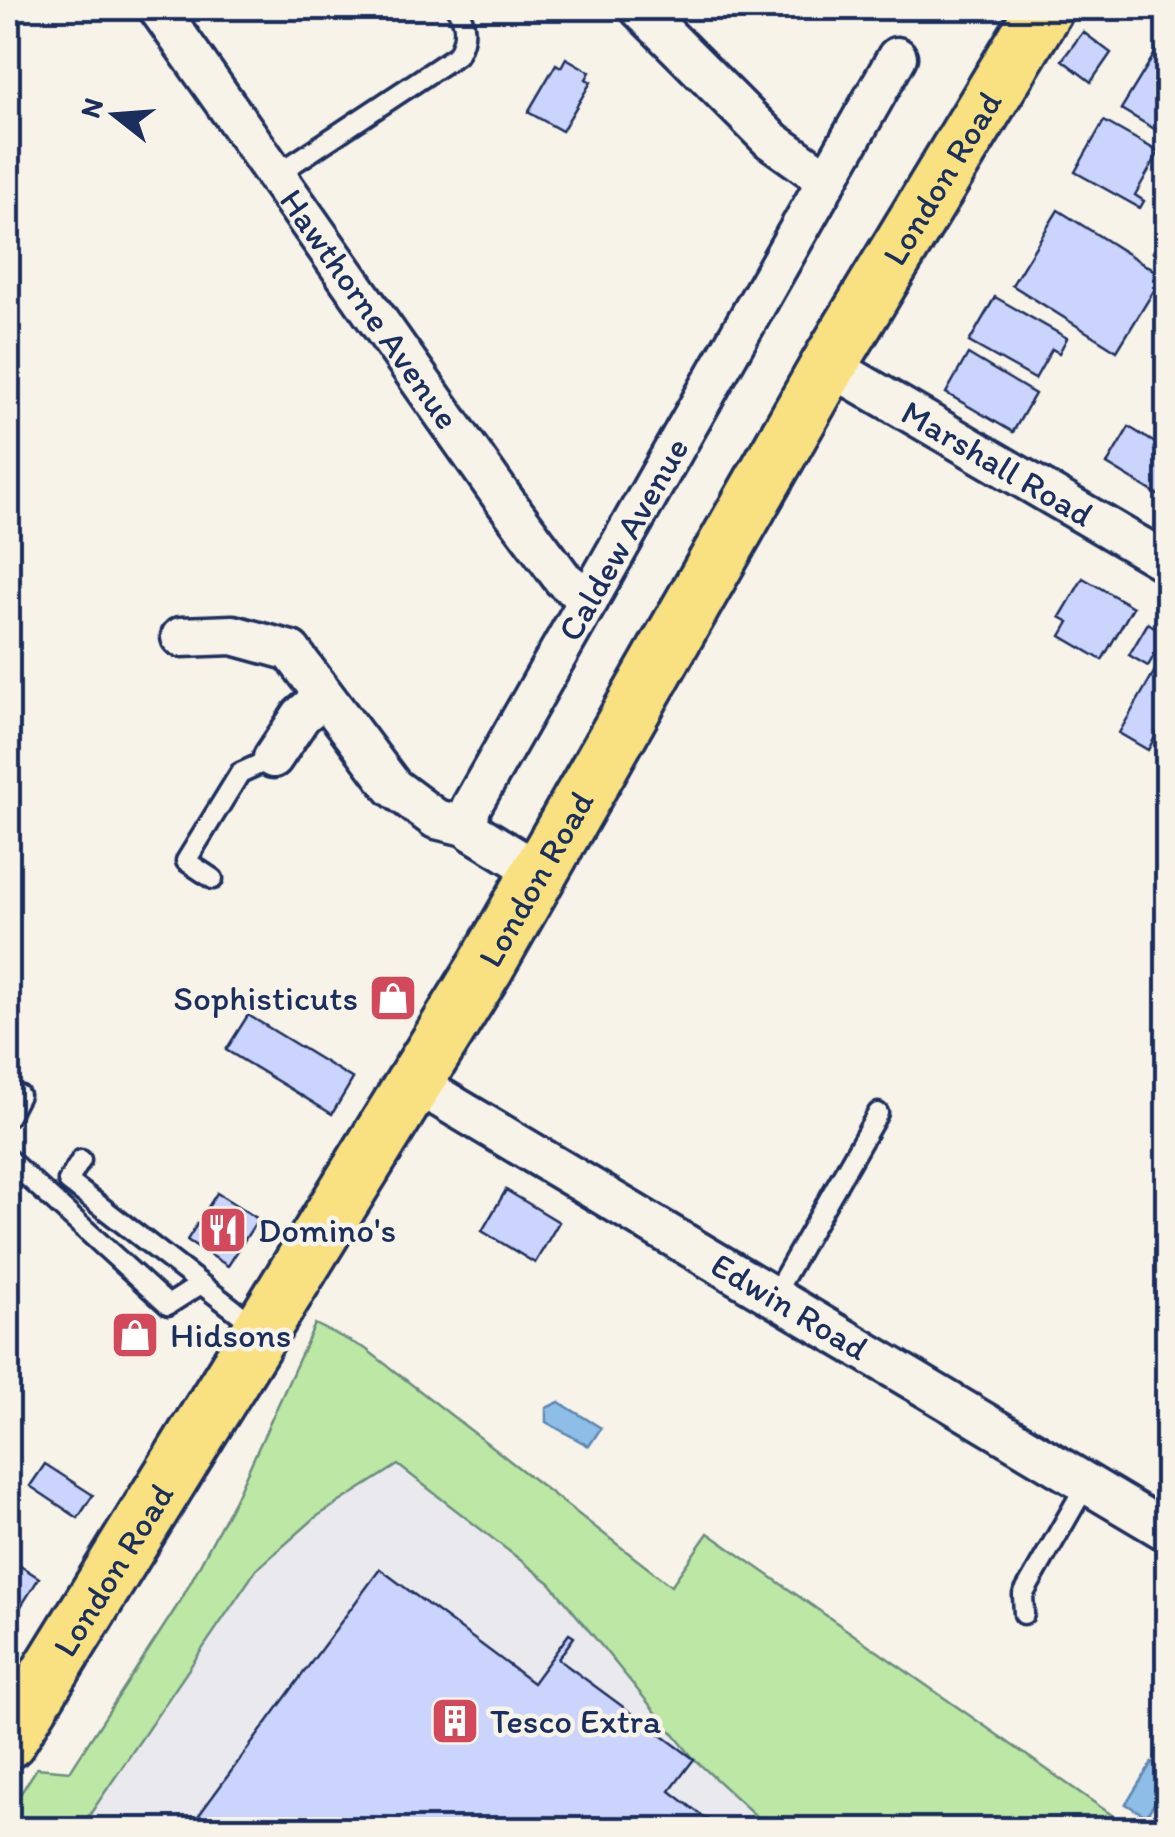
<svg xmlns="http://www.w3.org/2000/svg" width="1175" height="1837" viewBox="0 0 1175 1837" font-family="Itim,sans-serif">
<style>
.built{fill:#eaeaee}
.green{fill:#bce7a4;stroke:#6c8b81;stroke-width:2.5}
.water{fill:#8cbee8;stroke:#5f85b1;stroke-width:2.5}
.building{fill:#cbd4fc;stroke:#1b2f5e;stroke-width:2.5}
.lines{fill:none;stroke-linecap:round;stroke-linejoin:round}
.lane-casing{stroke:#1b2f5e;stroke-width:25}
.street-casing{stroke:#1b2f5e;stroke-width:45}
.primary-casing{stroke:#1b2f5e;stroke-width:62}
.lane{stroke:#f7f3e8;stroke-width:18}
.street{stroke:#f7f3e8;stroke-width:38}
.primary{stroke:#f9e181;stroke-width:55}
.labels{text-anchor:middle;stroke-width:9;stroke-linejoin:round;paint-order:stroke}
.street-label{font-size:35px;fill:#1b2f5e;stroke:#f7f3e8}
.poi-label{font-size:35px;fill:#1b2f5e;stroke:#f7f3e8;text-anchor:start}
</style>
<rect width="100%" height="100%" fill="#f7f3e8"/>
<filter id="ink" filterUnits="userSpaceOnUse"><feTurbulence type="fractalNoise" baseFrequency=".01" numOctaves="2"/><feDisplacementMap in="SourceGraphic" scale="20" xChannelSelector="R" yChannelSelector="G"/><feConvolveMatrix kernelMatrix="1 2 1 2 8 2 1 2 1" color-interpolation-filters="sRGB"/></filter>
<g filter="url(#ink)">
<!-- built -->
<polygon class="built" points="398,1465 550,1583 687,1750 770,1829 80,1830 251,1577 316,1517 359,1485"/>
<!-- green -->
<polygon class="green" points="315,1324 366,1349 671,1586 708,1533 1132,1829 770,1829 694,1759 550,1583 398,1465 316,1517 256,1570 80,1829 8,1829 8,1813 37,1768 70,1771 181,1600 235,1499"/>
<!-- water -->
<g class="water">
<polygon points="559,1402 601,1428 589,1446 546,1422 546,1408"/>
<polygon points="1152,1762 1167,1772 1167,1784 1146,1816 1126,1804"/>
</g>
<!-- building -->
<g class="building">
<polygon points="1083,32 1111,53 1091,82 1062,60"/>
<polygon points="1168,32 1168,137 1121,109"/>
<polygon points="566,58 590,72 586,79 591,82 562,131 528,112 556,64 561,67"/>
<polygon points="1104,121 1159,152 1135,195 1144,201 1140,208 1075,172"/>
<polygon points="1058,210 1163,276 1117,351 1012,285"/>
<polygon points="1168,224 1168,259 1153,252"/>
<polygon points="995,297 1067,338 1059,353 1052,349 1035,379 969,342"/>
<polygon points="968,354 1035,394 1013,432 946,393"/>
<polygon points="1129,427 1168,451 1168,501 1107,464"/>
<polygon points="1083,578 1133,607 1102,660 1061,636 1069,622 1060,617"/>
<polygon points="1148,623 1166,634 1148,666 1129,655"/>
<polygon points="1168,648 1168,735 1159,730 1148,750 1119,733"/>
<polygon points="248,1015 353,1079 332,1114 226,1050"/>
<polygon points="506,1190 559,1222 535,1263 482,1231"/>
<polygon points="217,1193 258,1219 228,1266 187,1240"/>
<polygon points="45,1464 93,1495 78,1518 30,1486"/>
<polygon points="8,1558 39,1578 8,1627"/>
<polygon points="380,1569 533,1683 569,1634 574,1637 558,1659 694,1759 670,1791 721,1830 188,1830"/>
</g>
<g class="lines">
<!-- lane casing -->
<g class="lane-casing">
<g id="lane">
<path d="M276,175L457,55C466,39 468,23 456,8"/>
<polyline points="213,879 186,861 240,773 273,758"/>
<polyline points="8,1116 19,1095"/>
<polyline points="8,1159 168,1305 201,1284"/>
<polyline points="81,1160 68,1181 258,1328"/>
<polyline points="773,1297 878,1113"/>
<polyline points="1024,1614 1023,1595 1087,1483"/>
</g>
</g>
<!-- street casing -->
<g class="street-casing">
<g id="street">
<path id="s1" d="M158,8L502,497L563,579L589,600"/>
<polyline points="639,8 771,140 827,180"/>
<path id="s2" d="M829,365L1168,563"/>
<polyline points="181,637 233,635 291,651 393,787 436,819 469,827"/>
<polyline points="273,758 301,716 323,697"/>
<path id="s3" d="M539,872L472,831L468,825L471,807L897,57"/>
<path id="s4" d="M412,1081L1168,1532"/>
</g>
</g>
<!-- primary casing -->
<g class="primary-casing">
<g id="primary">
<path id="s5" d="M8,1740L485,968L829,365L1045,8"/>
</g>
</g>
<!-- lane -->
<use href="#lane" class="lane"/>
<!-- street -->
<use href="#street" class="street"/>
<!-- primary -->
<use href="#primary" class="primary"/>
</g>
</g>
<!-- icons -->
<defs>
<g id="shop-square" transform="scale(2.5)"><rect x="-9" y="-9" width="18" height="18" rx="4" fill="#d1495b" stroke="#f7f3e8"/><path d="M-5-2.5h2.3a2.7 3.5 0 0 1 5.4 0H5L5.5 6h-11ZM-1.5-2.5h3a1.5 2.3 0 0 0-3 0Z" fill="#fff"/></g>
<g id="restaurant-square" transform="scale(2.5)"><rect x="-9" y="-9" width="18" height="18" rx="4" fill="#d1495b" stroke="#f7f3e8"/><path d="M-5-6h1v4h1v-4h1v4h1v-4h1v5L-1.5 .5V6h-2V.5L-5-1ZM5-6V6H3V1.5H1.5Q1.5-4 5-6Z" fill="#fff"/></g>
<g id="building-square" transform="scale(2.5)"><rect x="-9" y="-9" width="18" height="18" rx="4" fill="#d1495b" stroke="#f7f3e8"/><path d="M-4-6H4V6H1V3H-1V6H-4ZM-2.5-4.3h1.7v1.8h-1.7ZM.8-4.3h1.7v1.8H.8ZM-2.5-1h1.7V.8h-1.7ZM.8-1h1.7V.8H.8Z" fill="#fff"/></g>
</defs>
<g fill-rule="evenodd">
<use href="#shop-square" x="393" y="998"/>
<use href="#restaurant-square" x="223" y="1230"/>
<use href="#shop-square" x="135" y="1335"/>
<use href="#building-square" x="455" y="1721"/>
</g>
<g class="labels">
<!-- street labels -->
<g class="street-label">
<text dy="12" stroke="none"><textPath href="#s5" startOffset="1820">London Road</textPath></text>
<text dy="12" stroke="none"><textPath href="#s1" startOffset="368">Hawthorne Avenue</textPath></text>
<text dy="12" stroke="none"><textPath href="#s2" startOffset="195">Marshall Road</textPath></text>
<text dy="12" stroke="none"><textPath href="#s3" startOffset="412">Caldew Avenue</textPath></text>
<text dy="12" stroke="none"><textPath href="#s5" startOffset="1010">London Road</textPath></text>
<text dy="12" stroke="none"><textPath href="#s4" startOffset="440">Edwin Road</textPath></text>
<text dy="12" stroke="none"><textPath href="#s5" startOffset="200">London Road</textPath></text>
</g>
<!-- poi labels -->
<g class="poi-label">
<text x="358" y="1010" text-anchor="end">Sophisticuts</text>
<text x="258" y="1242">Domino's</text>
<text x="170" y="1347">Hidsons</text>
<text x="490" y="1733">Tesco Extra</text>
</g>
</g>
<!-- margin -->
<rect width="1175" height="1837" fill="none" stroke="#f7f3e8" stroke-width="40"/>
<rect x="20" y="20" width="1135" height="1797" fill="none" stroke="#1b2f5e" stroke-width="4" filter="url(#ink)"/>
<!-- north arrow -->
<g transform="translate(115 115) rotate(287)" stroke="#f7f3e8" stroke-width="8" paint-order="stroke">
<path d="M0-8L18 38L0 25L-18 38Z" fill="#1b2f5e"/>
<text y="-15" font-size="28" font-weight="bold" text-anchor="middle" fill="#1b2f5e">N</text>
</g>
</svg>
